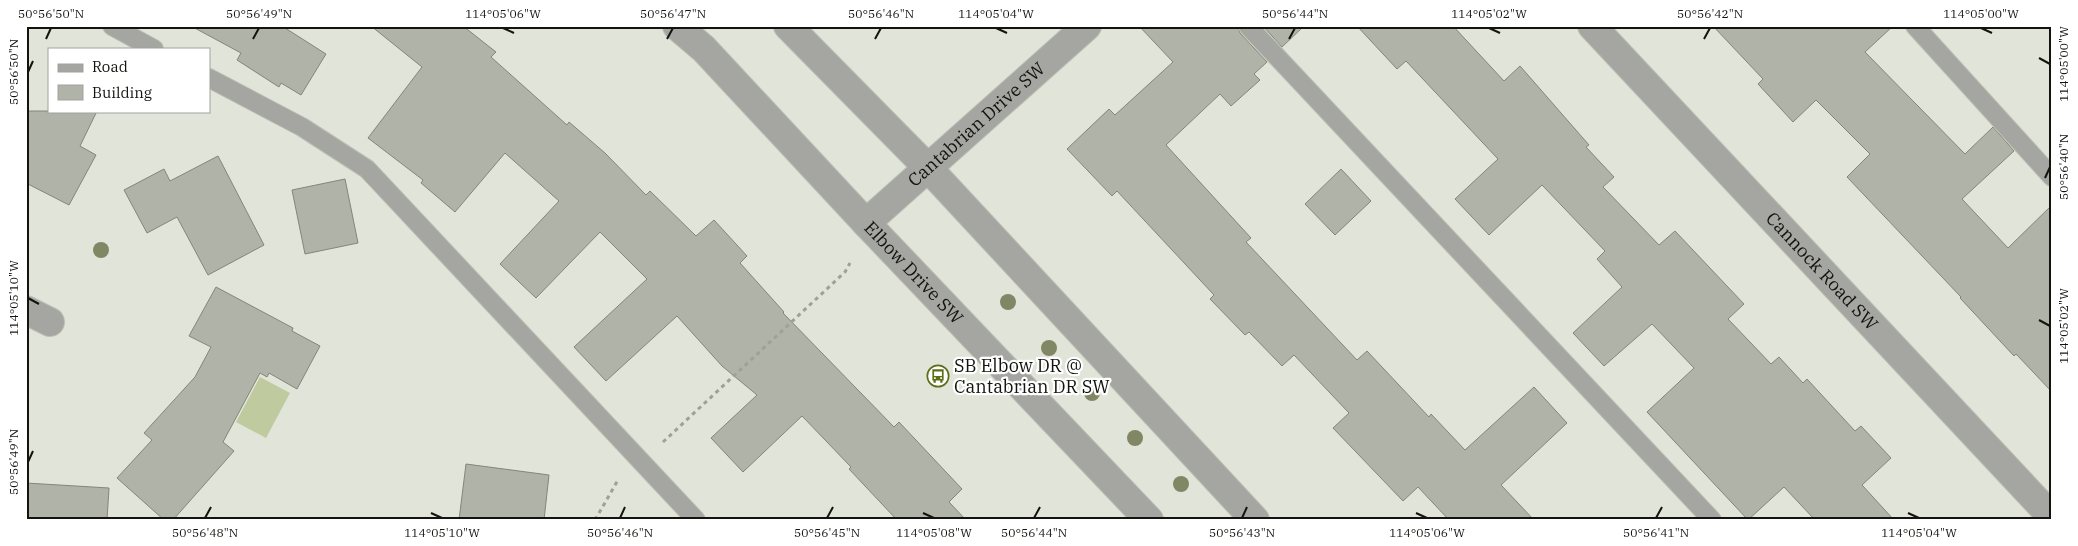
<svg xmlns="http://www.w3.org/2000/svg" width="2078" height="546" viewBox="0 0 2078 546" font-family="'IBM Plex Serif',serif">
<style>
.green{fill:#bfca9f}
.building{fill:#b0b3a7;stroke:#83867b}
.lines{fill:none;stroke-linecap:round;stroke-linejoin:round}
.service-casing{stroke:#bcbfb4;stroke-width:20}
.minor-casing{stroke:#bcbfb4;stroke-width:30}
.tertiary-casing{stroke:#bcbfb4;stroke-width:30}
.path{stroke:#9fa198;stroke-width:3;stroke-dasharray:4 4;stroke-linecap:butt}
.service{stroke:#a5a6a1;stroke-width:18}
.minor{stroke:#a5a6a1;stroke-width:28}
.tertiary{stroke:#a5a6a1;stroke-width:28}
.tree{fill:#818764}
.ticks{fill:none;stroke:#13140f;stroke-width:2}
.labels{text-anchor:middle;stroke-width:4.5;stroke-linejoin:round;paint-order:stroke}
.street-label{font-size:18px;fill:#13140f;stroke:#fff}
.poi-label{font-size:18px;fill:#13140f;stroke:#fff;text-anchor:start}
.neatline{fill:none;stroke:#13140f;stroke-width:2}
.ticks-label{font-size:12px;text-anchor:middle;fill:#13140f}
</style>
<rect width="100%" height="100%" fill="#e1e4d8"/>
<!-- green -->
<polygon class="green" points="260,377 290,393 266,438 236,422"/>
<!-- building -->
<g class="building">
<polygon points="191,26 282,26 326,54 301,95 281,83 279,87 237,60 241,53"/>
<polygon points="371,26 463,26 496,52 491,57 567,125 569,122 605,153 646,195 650,191 696,236 714,220 747,256 740,263 784,312 783,313 894,427 899,422 962,489 949,502 966,520 897,520 849,469 851,467 802,416 743,472 711,438 757,395 722,366 677,316 606,381 574,347 647,279 600,232 536,298 500,264 559,201 505,153 455,212 421,183 423,180 368,138 422,67"/>
<polygon points="1139,26 1238,26 1240,33 1267,62 1254,74 1260,80 1231,106 1220,94 1166,145 1251,238 1246,242 1357,360 1367,351 1429,417 1431,414 1465,450 1534,387 1567,423 1501,485 1534,520 1449,520 1418,487 1403,501 1333,428 1349,413 1294,355 1282,366 1249,332 1245,335 1210,299 1214,295 1117,191 1112,196 1067,149 1109,109 1115,115 1173,62"/>
<polygon points="1263,26 1304,26 1282,47"/>
<polygon points="1357,26 1453,26 1504,81 1520,66 1589,145 1586,147 1614,177 1603,187 1659,245 1675,231 1744,304 1728,319 1771,364 1779,357 1803,383 1807,379 1855,431 1861,426 1891,458 1862,485 1894,520 1815,520 1784,487 1748,520 1647,412 1694,368 1652,324 1604,366 1573,333 1622,287 1597,259 1605,251 1542,185 1489,235 1455,199 1498,159 1406,61 1397,69"/>
<polygon points="1713,26 1893,26 1865,52 1965,154 1993,127 2014,151 1962,199 2008,248 2052,205 2052,392 2016,354 2014,356 1960,298 1961,297 1847,177 1870,154 1816,100 1793,122 1758,84 1763,79"/>
<polygon points="26,111 97,111 80,146 96,155 69,205 26,183"/>
<polygon points="218,156 264,245 208,275 177,217 147,233 124,190 164,169 170,181"/>
<polygon points="1341,169 1371,201 1335,235 1305,204"/>
<polygon points="345,179 358,243 305,254 292,190"/>
<polygon points="216,287 293,328 292,331 320,346 297,389 269,373 267,377 260,373 223,442 234,451 173,520 164,520 117,478 152,440 144,433 195,377 211,347 189,336"/>
<polygon points="466,464 549,475 544,520 459,520"/>
<polygon points="26,483 109,488 107,520 26,520"/>
</g>
<g class="lines">
<!-- service casing -->
<g class="service-casing">
<g id="service">
<polyline points="112,26 154,49"/>
<polyline points="1248,26 1712,520"/>
<polyline points="1915,26 2052,177"/>
<polyline points="209,78 302,127 367,169 696,520"/>
</g>
</g>
<!-- minor casing -->
<g class="minor-casing">
<g id="minor">
<path id="s1" d="M1592,26L2052,517"/>
<path id="s2" d="M866,223L1087,26"/>
<polyline points="26,310 50,322"/>
</g>
</g>
<!-- tertiary casing -->
<g class="tertiary-casing">
<g id="tertiary">
<path id="s3" d="M677,26L704,49L866,223L1149,520"/>
<polyline points="788,26 929,169 1255,520"/>
</g>
</g>
<!-- path -->
<g class="path">
<polyline points="663,442 845,272 850,263"/>
<polyline points="595,520 618,480"/>
</g>
<!-- service -->
<use href="#service" class="service"/>
<!-- minor -->
<use href="#minor" class="minor"/>
<!-- tertiary -->
<use href="#tertiary" class="tertiary"/>
</g>
<!-- trees -->
<g class="tree">
<circle cx="101" cy="250" r="8"/>
<circle cx="1008" cy="302" r="8"/>
<circle cx="1049" cy="348" r="8"/>
<circle cx="1092" cy="393" r="8"/>
<circle cx="1135" cy="438" r="8"/>
<circle cx="1181" cy="484" r="8"/>
</g>
<!-- ticks -->
<path class="ticks" d="M503,28L514,33M996,28L1007,33M1489,28L1500,33M1981,28L1992,33M46,39L51,28M253,39L259,28M667,39L673,28M875,39L881,28M1289,39L1295,28M1704,39L1710,28M2039,58L2050,64M28,72L33,61M2045,178L2050,167M28,298L39,304M2039,320L2050,326M28,462L33,451M431,513L442,518M923,513L934,518M1416,513L1427,518M1908,513L1919,518M205,518L211,507M620,518L625,507M827,518L833,507M1034,518L1040,507M1242,518L1247,507M1656,518L1662,507"/>
<!-- icons -->
<defs>
<g id="bus-ring" transform="scale(1.125)"><circle r="9.5" fill="#fff" stroke="#5e6d18" stroke-width="1.5"/><path d="M-5-6H5V4H4V6H2V4H-2V6H-4V4H-5ZM-3.5-4V0h7V-4ZM-3.5 1.2v1.5H-2V1.2ZM2 1.2v1.5H3.5V1.2Z" fill="#5e6d18"/></g>
</defs>
<g fill-rule="evenodd">
<use href="#bus-ring" x="938" y="376"/>
</g>
<g class="labels">
<!-- street labels -->
<g class="street-label">
<text dy="6" stroke="none"><textPath href="#s2" startOffset="148">Cantabrian Drive SW</textPath></text>
<text dy="6" stroke="none"><textPath href="#s1" startOffset="336">Cannock Road SW</textPath></text>
<text dy="6" stroke="none"><textPath href="#s3" startOffset="342">Elbow Drive SW</textPath></text>
</g>
<!-- poi labels -->
<g class="poi-label">
<text x="954" y="372">SB Elbow DR @<tspan x="954" dy="21">Cantabrian DR SW</tspan></text>
</g>
</g>
<!-- border -->
<rect width="2078" height="546" fill="none" stroke="#ffffff" stroke-width="55"/>
<!-- legend -->
<rect x="48" y="48" width="162" height="65" fill="#ffffff" stroke="#a1a19f"/>
<rect x="58" y="64" width="25" height="8" fill="#a5a6a1" stroke="#a1a19f"/>
<text x="92" y="72" font-size="15" fill="#13140f">Road</text>
<rect x="58" y="85" width="25" height="15" fill="#b0b3a7" stroke="#a1a19f"/>
<text x="92" y="98" font-size="15" fill="#13140f">Building</text>
<rect x="28" y="28" width="2022" height="490" class="neatline"/>
<g class="ticks-label">
<text x="51" y="18">50°56'50"N</text>
<text x="259" y="18">50°56'49"N</text>
<text x="503" y="18">114°05'06"W</text>
<text x="673" y="18">50°56'47"N</text>
<text x="881" y="18">50°56'46"N</text>
<text x="996" y="18">114°05'04"W</text>
<text x="1295" y="18">50°56'44"N</text>
<text x="1489" y="18">114°05'02"W</text>
<text x="1710" y="18">50°56'42"N</text>
<text x="1981" y="18">114°05'00"W</text>
<text transform="translate(2064 64) rotate(-90)" y="4">114°05'00"W</text>
<text transform="translate(14 72) rotate(-90)" y="4">50°56'50"N</text>
<text transform="translate(2064 167) rotate(-90)" y="4">50°56'40"N</text>
<text transform="translate(14 298) rotate(-90)" y="4">114°05'10"W</text>
<text transform="translate(2064 326) rotate(-90)" y="4">114°05'02"W</text>
<text transform="translate(14 462) rotate(-90)" y="4">50°56'49"N</text>
<text x="205" y="537">50°56'48"N</text>
<text x="442" y="537">114°05'10"W</text>
<text x="620" y="537">50°56'46"N</text>
<text x="827" y="537">50°56'45"N</text>
<text x="934" y="537">114°05'08"W</text>
<text x="1034" y="537">50°56'44"N</text>
<text x="1242" y="537">50°56'43"N</text>
<text x="1427" y="537">114°05'06"W</text>
<text x="1656" y="537">50°56'41"N</text>
<text x="1919" y="537">114°05'04"W</text>
</g>
</svg>
